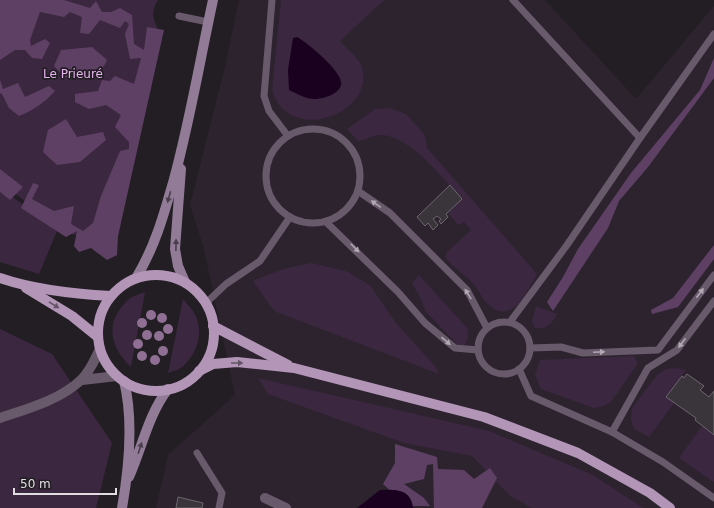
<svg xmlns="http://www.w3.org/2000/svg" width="714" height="508" viewBox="0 0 714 508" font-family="'DejaVu Sans',sans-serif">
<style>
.built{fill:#2d232f}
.green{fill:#3b273f}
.forest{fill:#5f4065}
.water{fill:#1a011f}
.building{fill:#3a343b;stroke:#6d666e}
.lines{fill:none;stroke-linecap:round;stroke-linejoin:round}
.lane{stroke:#695a6b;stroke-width:7}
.street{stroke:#695a6b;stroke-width:10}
.secondary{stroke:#927b96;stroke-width:10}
.primary{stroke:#b295b7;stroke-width:10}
.tree{fill:#8f7094}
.oneway{fill:#4a3f4c}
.oneway2{fill:#b0a8b2}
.oneway3{fill:#635466}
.labels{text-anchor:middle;stroke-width:3.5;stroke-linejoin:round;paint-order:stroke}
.park-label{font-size:12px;fill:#e7b3f0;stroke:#231e24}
</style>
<rect width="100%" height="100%" fill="#231e24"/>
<!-- built -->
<polygon class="built" points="239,0 545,0 636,99 714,6 714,508 156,508 168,455 235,395 204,249 190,205 225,67"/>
<!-- green -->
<g class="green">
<path d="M0,0H158C150,11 153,20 159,31L109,242L71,234L0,183Z"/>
<path d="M281,0H384L340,41C346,48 359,58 362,67C376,114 288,146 272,90Z"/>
<path d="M390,108L406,114L425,135L427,148L537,274C525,295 510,330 484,300C480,295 478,289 474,285C466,274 452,268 445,257L447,252L471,230L464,222L458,225L448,213L461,199C443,178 411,137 382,135C374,134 366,140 358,141L347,129L375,109Z"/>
<polygon points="0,187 57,231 39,274 0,262"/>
<path d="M312,263L346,271L370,285L396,323L435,366L439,374L274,311L253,281C273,272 291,266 312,263Z"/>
<path d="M419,275L467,328C469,334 468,342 463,346L456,343L426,312L420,297L412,283Z"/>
<path d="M145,292L131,367C110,347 104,322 128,300C132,296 140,294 145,292Z"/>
<path d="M183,299C186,303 190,307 193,311C205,329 198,354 182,367C179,370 172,371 168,373Z"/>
<path d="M536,306L557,314C552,324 547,329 535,328L532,321Z"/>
<polygon points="0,329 52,354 112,443 96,508 0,508"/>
<polygon points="634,356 638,363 611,402 604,406 594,408 541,389 535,375 540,360"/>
<polygon points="675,368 686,370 666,397 674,403 649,437 634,429 631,419 632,408 657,375 666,369"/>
<polygon points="258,378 489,431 593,475 643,508 532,508 510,496 472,456 404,443 268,394"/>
<polygon points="702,426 714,435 714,482 679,458"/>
</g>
<!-- forest -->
<g class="forest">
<polygon points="0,0 64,0 90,8 96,1 102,12 111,12 120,8 132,15 134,44 144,50 147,27 164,30 118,236 117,255 107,260 91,248 79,252 74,246 77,231 66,237 21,208 33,183 39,185 32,199 54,211 74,206 71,224 83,231 93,223 101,196 120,151 129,149 129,142 115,127 121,115 106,105 89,109 75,102 75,94 98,91 102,80 110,81 115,76 134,84 141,58 130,59 125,34 129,24 125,21 120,28 100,20 89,34 80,33 82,17 70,12 64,17 40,12 30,40 31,46 45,39 50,43 42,59 32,58 25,50 15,50 0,60"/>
<path d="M92,47L107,60C96,83 88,78 65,77L54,66L61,50Z"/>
<polygon points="714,58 714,78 648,167 619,201 608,228 553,311 547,302 563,277 578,249 631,173 700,90"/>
<path d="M0,80L3,89L18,83L25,97L49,86L55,91C44,103 34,110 19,116L9,108L2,94L0,93Z"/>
<polygon points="66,119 77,137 103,132 106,140 80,162 57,165 43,152 48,130"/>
<polygon points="0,169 23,187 10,200 0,192"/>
<polygon points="714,245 714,259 678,307 652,314 651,310 673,298"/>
<polygon points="395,444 437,457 438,469 464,470 474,479 490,468 497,478 482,508 434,508 433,464 427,465 424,479 404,484 424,498 430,506 407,506 383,484 395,463"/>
</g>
<!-- water -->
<g class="water">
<path d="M297,37C308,43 340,70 341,82C343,93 323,99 315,99C306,99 297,94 289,90L288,70L293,38Z"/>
<path d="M380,490C396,489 411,489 413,508H357Z"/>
</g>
<!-- building -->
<g class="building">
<polygon points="450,185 462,199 446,214 448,217 441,224 439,221 441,219 437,216 433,219 438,225 433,230 428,223 425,226 417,217"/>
<polygon points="687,374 704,386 700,390 709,397 714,391 714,435 695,420 696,418 666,397 682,376 684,378"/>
<polygon points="178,497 203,503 202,508 176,508"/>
</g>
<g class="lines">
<!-- lane -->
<g class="lane">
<polyline points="272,0 264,96 269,111 288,136"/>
<polyline points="513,0 640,138"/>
<polyline points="179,16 208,22"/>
<circle cx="313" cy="176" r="47"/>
<polyline points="358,191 390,213 467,290 487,328"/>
<polyline points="326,222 398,292 425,323 455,348 478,350"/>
<polyline points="206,303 226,284 260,261 290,217"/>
<polyline points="510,322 567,245 640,138 714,34"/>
<circle cx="504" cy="348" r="26"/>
<polyline points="530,348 561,347 583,353 658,350 714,275"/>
<polyline points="519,369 531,396 612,432 663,462 714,498"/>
<polyline points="612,432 648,368 677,350 714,301"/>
<polyline points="197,453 222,493 219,508"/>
</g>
<!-- street -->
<g class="street">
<polyline points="82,380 117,376"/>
<path d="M0,418C27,409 60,400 81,380C90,372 95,359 100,349"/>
<polyline points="265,498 286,508"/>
</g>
<!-- secondary -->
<g class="secondary">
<polyline points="181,169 175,249 178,266 185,282"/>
<path d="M136,278C155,247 164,214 174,179C190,120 200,60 213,0"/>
<path d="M129,477C142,448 148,415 168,389"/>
<path d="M122,508C129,468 134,421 124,381"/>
</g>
<!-- primary -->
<g class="primary">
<circle cx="156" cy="333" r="58"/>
<path d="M0,278C35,290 73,294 111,296"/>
<polyline points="26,288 72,316 98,337"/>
<polyline points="213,326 288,365"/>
<polyline points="199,371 213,364 237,362 294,368 484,417 578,453 650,493 670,508"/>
</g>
</g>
<!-- trees -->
<g class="tree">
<circle cx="151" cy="315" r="5"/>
<circle cx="162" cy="318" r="5"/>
<circle cx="142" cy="323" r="5"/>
<circle cx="168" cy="329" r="5"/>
<circle cx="147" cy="335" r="5"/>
<circle cx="159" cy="336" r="5"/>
<circle cx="138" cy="344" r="5"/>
<circle cx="163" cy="351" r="5"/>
<circle cx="142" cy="356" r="5"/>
<circle cx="155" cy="360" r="5"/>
</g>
<!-- one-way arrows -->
<defs><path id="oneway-solid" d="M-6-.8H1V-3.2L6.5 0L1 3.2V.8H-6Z"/></defs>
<g class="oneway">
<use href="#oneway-solid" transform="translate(169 197) rotate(105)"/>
<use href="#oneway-solid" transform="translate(176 245) rotate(-89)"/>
<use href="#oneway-solid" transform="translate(140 448) rotate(-72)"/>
</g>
<g class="oneway2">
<use href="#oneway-solid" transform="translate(376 204) rotate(-145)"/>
<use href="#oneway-solid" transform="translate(355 248) rotate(45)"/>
<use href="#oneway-solid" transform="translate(700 293) rotate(-53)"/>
<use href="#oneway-solid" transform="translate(468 294) rotate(-122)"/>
<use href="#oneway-solid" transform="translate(446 341) rotate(40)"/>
<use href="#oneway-solid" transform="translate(682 343) rotate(127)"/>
<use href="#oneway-solid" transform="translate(599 352) rotate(-2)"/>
</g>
<g class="oneway3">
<use href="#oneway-solid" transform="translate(54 305) rotate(31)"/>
<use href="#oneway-solid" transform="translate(237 363)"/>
</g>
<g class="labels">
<!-- park labels -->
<g class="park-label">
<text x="73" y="78">Le Prieuré</text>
</g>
</g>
<!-- scale -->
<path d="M14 488v6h102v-6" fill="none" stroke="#e0dce1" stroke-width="2"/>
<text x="20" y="488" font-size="12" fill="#e0dce1" stroke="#231e24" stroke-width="3" paint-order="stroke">50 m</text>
</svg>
